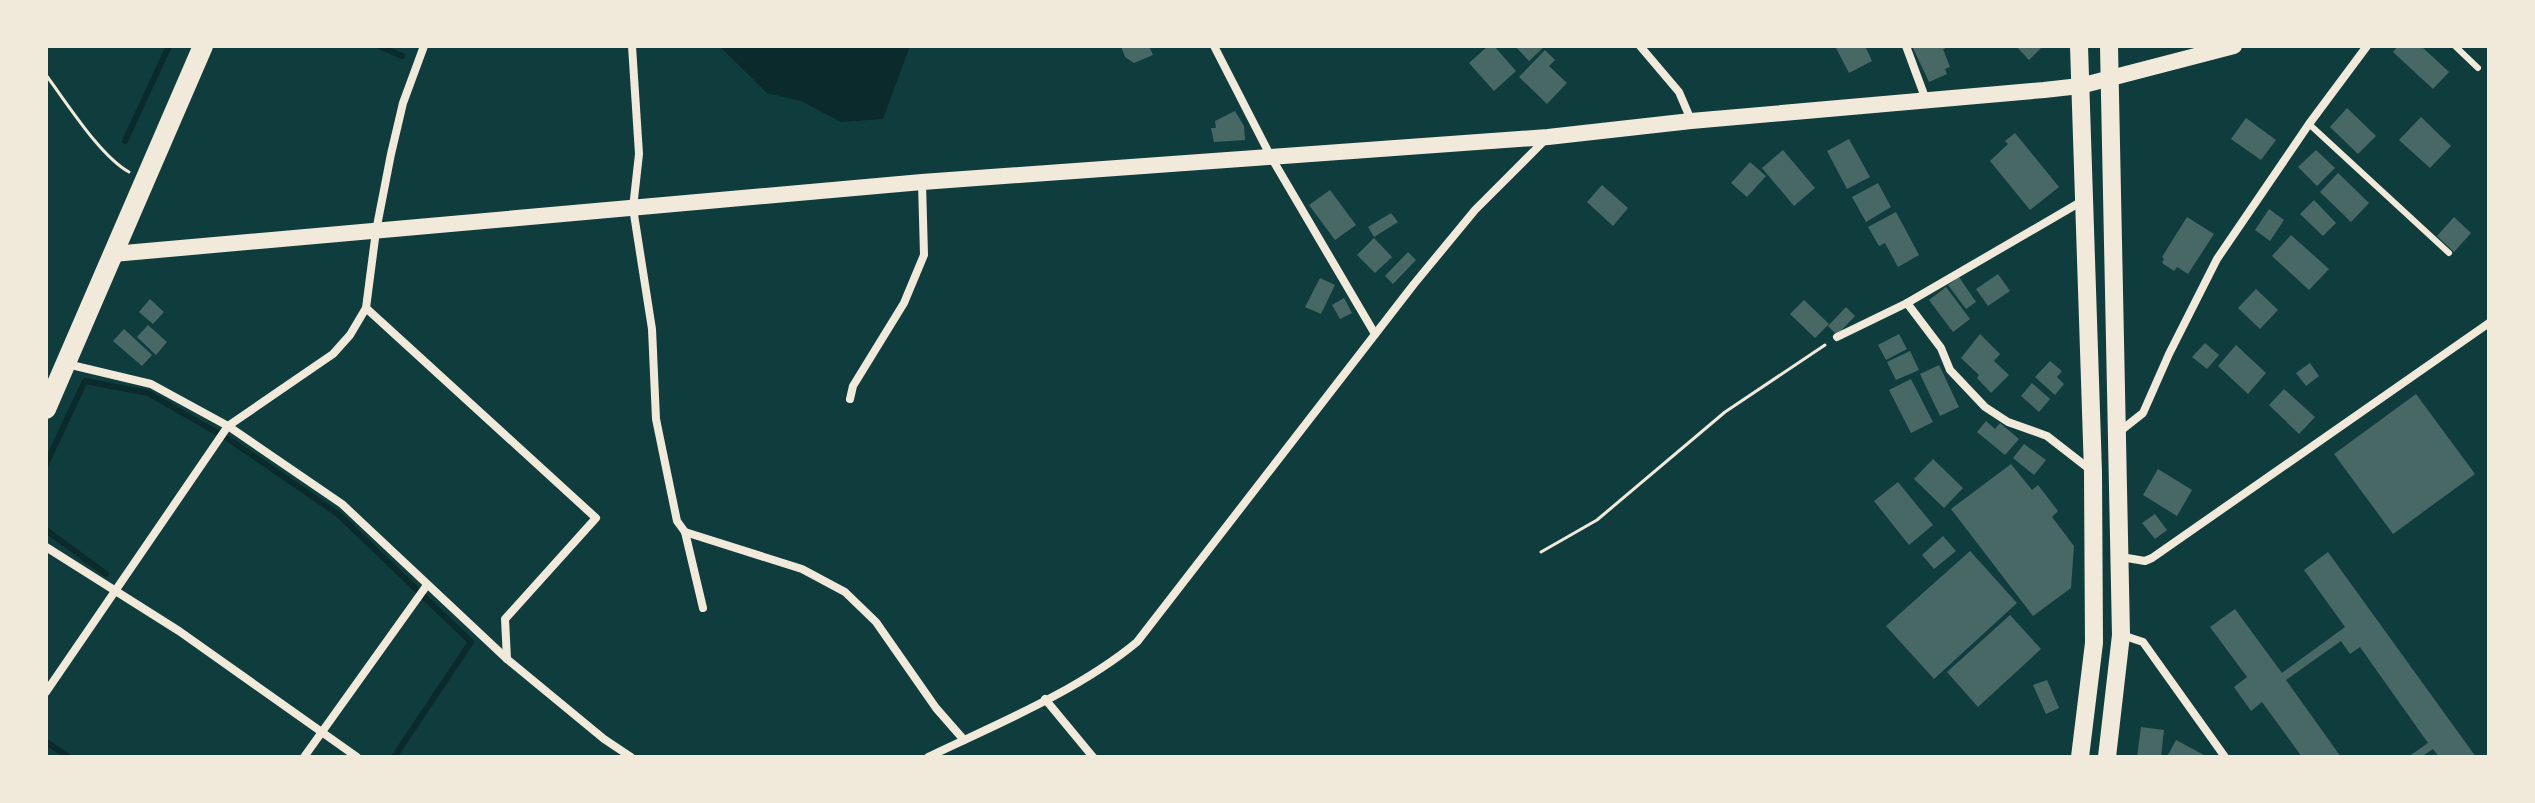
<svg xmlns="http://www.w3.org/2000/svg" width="2535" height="803" viewBox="0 0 2535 803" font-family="Rubik,sans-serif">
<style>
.water{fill:#0a2a2b}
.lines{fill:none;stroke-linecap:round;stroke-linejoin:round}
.stream{stroke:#0a2a2b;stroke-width:6}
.building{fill:#486865}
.path{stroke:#f1e9da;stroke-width:3}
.service{stroke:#f1e9da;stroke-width:6}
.minor{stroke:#f1e9da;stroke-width:8}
.secondary{stroke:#f1e9da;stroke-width:16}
.primary{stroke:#f1e9da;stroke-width:18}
.trunk{stroke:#f1e9da;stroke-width:20}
</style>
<rect width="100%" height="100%" fill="#0f3d3e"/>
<!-- water -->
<polygon class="water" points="719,46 910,46 883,119 841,122 801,101 767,93"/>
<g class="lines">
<!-- stream -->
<g class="stream">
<polyline points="379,46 402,56"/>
<polyline points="125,141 169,46"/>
<polyline points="46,464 85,381 148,393 230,440 338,514 471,642 394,757"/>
<polyline points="46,530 106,574"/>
<polyline points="46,742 69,757"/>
</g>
</g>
<!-- building -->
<g class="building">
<polygon points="1121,46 1149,46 1153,55 1134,63 1125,57"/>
<polygon points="1488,46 1494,46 1516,71 1494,91 1469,63"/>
<polygon points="1515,46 1545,46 1529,61"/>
<polygon points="1835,46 1865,46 1872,61 1849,73"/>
<polygon points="1912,46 1945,46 1946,48 1943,49 1950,67 1945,69 1947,74 1929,82"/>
<polygon points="2016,46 2043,46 2029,60"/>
<polygon points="2398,46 2421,46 2449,72 2433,89 2393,52"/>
<polygon points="1545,50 1555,60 1549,66 1567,83 1547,104 1519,77"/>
<polygon points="2347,108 2376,136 2358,154 2330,127"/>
<polygon points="1235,111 1244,126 1245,140 1214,142 1211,128 1216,128 1215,121"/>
<polygon points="2421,117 2451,146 2430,168 2399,140"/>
<polygon points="2246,118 2276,140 2261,160 2231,139"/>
<polygon points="2015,133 2059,187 2030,210 1990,161 2008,144 2005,141"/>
<polygon points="1849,139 1870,177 1847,189 1827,151"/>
<polygon points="1783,150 1815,188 1794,206 1762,168"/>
<polygon points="2316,150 2335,168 2317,186 2298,167"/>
<polygon points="1750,162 1766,176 1747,197 1731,183"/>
<polygon points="2338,173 2369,203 2351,222 2320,192"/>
<polygon points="1878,183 1891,207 1866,222 1852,197"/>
<polygon points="1602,185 1628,208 1613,226 1587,202"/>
<polygon points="1330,190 1356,225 1335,240 1309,205"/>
<polygon points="2314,200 2336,223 2323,236 2300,214"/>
<polygon points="2269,209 2284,220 2270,241 2255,230"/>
<polygon points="1896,212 1919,255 1898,267 1885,243 1879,246 1868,227"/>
<polygon points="1391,213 1398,222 1374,237 1368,227"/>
<polygon points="2187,217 2214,234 2188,274 2177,267 2174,271 2162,263 2164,259 2162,257"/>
<polygon points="2454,217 2471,233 2454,252 2437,236"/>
<polygon points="2291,235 2329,269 2309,290 2272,256"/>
<polygon points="1374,238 1392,257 1375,273 1357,255"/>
<polygon points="1408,252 1416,260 1393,284 1385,276"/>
<polygon points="1998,274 2010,291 1988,306 1976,289"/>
<polygon points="1959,277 1976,302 1966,309 1948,285"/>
<polygon points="1320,278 1335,285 1321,314 1305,307"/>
<polygon points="1946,287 1970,319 1953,332 1929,300"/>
<polygon points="2256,289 2278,310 2260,329 2238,308"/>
<polygon points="1344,298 1352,313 1340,319 1332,305"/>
<polygon points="150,299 164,312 153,324 139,312"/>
<polygon points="1804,300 1829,324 1815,338 1790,314"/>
<polygon points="1846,307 1855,316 1837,335 1828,326"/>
<polygon points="148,325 167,342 156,355 137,337"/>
<polygon points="124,329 152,355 142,366 113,341"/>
<polygon points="1899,334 1907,349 1886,360 1878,345"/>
<polygon points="1980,334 2000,354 1994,361 2009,375 1991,393 1977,378 1979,375 1961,358"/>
<polygon points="2205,343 2219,355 2207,369 2192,357"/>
<polygon points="2236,345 2266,373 2248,394 2218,366"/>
<polygon points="1910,351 1919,370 1896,380 1887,362"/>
<polygon points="2050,361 2062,371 2057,377 2064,384 2055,395 2035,377"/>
<polygon points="2310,363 2319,376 2306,386 2296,373"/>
<polygon points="1939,365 1959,407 1940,416 1920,374"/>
<polygon points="1911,379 1933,422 1911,433 1889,390"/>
<polygon points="2032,383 2050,399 2039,412 2021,396"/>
<polygon points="2284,389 2315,417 2299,434 2269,405"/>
<polygon points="2416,394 2475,474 2393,534 2334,454"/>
<polygon points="1986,421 1995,429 2000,423 2019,439 2005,455 1977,432"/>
<polygon points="2024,444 2046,460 2034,475 2013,458"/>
<polygon points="1933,459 1963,488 1944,508 1914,479"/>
<polygon points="2011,464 2032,490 2038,485 2058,511 2052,517 2074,546 2071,588 2033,616 1951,509"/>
<polygon points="2158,469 2192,490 2177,516 2143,495"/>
<polygon points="1898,482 1933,525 1909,545 1874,501"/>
<polygon points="2155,514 2167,530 2155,539 2142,523"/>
<polygon points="1943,536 1956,551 1934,569 1922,555"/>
<polygon points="1970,551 2017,603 1934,679 1886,626"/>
<polygon points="2328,552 2476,757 2439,757 2433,749 2421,757 2408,757 2428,743 2360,647 2350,654 2341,641 2286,680 2341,757 2302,757 2262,702 2251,711 2234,687 2247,677 2210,627 2235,609 2282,673 2345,627 2304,570"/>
<polygon points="2010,615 2041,649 1978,707 1947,672"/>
<polygon points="2047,680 2059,708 2046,714 2033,685"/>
<polygon points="2141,727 2164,730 2161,757 2137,757"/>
<polygon points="2176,740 2204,755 2202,757 2167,757"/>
</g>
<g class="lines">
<!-- path -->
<g class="path">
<path d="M46,75C67,103 100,156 129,172"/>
<polyline points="1541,552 1597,520 1725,412 1825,345"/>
</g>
<!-- service -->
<g class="service">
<polyline points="2455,46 2478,68"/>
<polyline points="2309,124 2449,253"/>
</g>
<!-- minor -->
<g class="minor">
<polyline points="632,46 639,154 633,208 652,329 656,419 677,521 685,532 802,569 845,592 876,622 936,708 964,740"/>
<polyline points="1214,46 1271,157 1375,334"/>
<polyline points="1640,46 1679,92 1691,120"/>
<polyline points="1906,46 1926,100"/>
<polyline points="1907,303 1941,348 1950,370 1985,407 2008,422 2047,436 2092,471"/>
<polyline points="366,308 596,518 505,619 507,659"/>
<polyline points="1837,337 1907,303 2084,200"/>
<polyline points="67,364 151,384 228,426 342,504 507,659 604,739 631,757"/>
<polyline points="850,399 853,386 904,303 924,255 922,183"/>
<polyline points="2119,432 2143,413 2169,354 2217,259 2309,124 2367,46"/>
<polyline points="685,532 703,608"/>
<polyline points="46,547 179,631 357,757"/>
<polyline points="2121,557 2145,561 2152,558 2489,323"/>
<polyline points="2122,635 2143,642 2225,757"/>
<polyline points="46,692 228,426 333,354 350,335 366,308 376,231 391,154 403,103 424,46"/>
<polyline points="1045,699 1093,757"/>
<polyline points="304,757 427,585"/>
<path d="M928,757C997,724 1078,691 1137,642L1414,284L1475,210L1545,140"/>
</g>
<!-- secondary -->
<polyline class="secondary" points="113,254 922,182 1548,137 1691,121 2044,90 2080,86 2234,46"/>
<!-- primary -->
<g class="primary">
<polyline points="2079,46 2093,472 2094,643 2080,757"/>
<polyline points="2107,757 2121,635 2109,46"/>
</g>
<!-- trunk -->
<polyline class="trunk" points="46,409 203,46"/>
</g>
<!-- border -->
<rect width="2535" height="803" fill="none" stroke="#f1e9da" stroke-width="96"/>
</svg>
